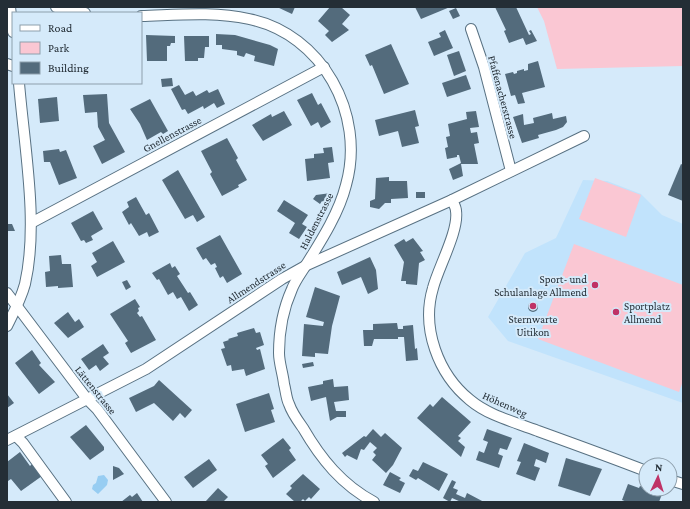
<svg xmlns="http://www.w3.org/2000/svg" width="690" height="509" viewBox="0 0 690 509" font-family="'Crimson Pro',serif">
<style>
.built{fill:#c1e3fc}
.green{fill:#fac7d3}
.water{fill:#97cdf2}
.building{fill:#536b7c}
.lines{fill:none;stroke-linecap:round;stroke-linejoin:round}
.minor-casing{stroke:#587182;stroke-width:12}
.minor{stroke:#fff;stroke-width:10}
.poi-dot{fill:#bf3266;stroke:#d5eafa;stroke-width:1.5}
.labels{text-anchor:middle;stroke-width:4;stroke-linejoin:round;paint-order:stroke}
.street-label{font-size:11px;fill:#242e36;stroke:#d5eafa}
.poi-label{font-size:11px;fill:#242e36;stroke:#d5eafa;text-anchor:end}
</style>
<rect width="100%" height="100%" fill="#d5eafa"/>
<!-- built -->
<polygon class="built" points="583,180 607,181 641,194 662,215 683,224 683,403 508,341 488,317 525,253 556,238"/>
<!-- green -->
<g class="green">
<polygon points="537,7 683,7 683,66 557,69 544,21"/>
<polygon points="595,178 641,195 626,237 579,219"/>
<polygon points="574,244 683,285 683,381 679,392 538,339"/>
</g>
<!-- water -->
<polygon class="water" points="104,475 108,480 107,485 98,494 92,489 93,485 96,483 98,476"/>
<!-- building -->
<g class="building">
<polygon points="277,7 295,7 292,14"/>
<polygon points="330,7 341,7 350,15 342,24 349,30 332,42 325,35 329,31 318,21"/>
<polygon points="415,7 450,7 421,19"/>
<polygon points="495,7 516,7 529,35 531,34 529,31 531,30 537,41 526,45 523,38 509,43 504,31 506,30"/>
<polygon points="456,8 460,16 453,19 449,11"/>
<polygon points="445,30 453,48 434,56 428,42 441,37 439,33"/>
<polygon points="216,34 235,35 270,45 278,49 274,66 254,61 255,56 246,53 244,57 237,55 237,51 222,49 222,45 216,45"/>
<polygon points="146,35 175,36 175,43 171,43 170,46 167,46 167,61 147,61"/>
<polygon points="184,36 209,36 209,47 205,47 204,58 198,58 198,61 185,61"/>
<polygon points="391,44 409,84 384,94 372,65 370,66 365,55"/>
<polygon points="459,51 466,71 454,76 447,55"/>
<polygon points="538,61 545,87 522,93 525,103 518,104 515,95 511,96 505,74 513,72 514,74 517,73 517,71 524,69 524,71 528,70 528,64"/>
<polygon points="466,75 471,89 447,97 442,83"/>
<polygon points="172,78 173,86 162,87 161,79"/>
<polygon points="179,85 185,95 193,91 196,96 207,90 209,93 218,89 225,104 217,108 214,103 204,109 203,106 188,114 185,109 182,110 171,89"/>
<polygon points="312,93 318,105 321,103 331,122 321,128 318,122 311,126 297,100"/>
<polygon points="107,94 109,123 125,152 102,164 93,146 105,140 98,127 97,112 85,113 83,95"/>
<polygon points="57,97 59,121 40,123 38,99"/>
<polygon points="150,99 168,131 163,134 161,132 147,140 140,124 130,109"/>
<polygon points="415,110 419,126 415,127 419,143 402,147 398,131 379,136 375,120"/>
<polygon points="284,111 292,125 263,141 252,125 271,114 272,117"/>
<polygon points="476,111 479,127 470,128 471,133 477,132 479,143 474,144 478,164 461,164 463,176 453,180 449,169 461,163 459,155 457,155 457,157 447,159 445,148 448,147 446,137 450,136 448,124 467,119 466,112"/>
<polygon points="552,113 553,119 566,116 567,122 563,127 556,130 538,135 539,138 522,143 513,117 523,114 524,125 534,123 533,118"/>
<polygon points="227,138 238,158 236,160 247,180 238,185 239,187 222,196 210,174 212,172 201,151"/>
<polygon points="332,147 334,162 328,163 330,178 307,181 305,159 314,158 314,154 324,153 323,148"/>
<polygon points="59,149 60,152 66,150 77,178 59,185 50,162 44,162 43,151"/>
<polygon points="681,164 683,165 683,201 668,195"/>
<polygon points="178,170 205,217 197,222 193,215 185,219 162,180"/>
<polygon points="389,177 389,181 407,181 408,198 391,199 391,203 385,203 379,209 370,207 370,201 375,199 376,178"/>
<rect x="416" y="192" width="9" height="6"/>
<polygon points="331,193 327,204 322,201 320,204 313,199 316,195"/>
<polygon points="136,197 146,215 149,213 159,232 149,237 147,232 139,236 131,223 129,225 122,212 129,207 127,202"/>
<polygon points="284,200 308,215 302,224 307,227 299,239 289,233 295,223 277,211"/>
<polygon points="93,211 103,229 91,236 93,240 86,243 84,240 81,241 71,223"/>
<polygon points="7,224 12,224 15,231 7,231"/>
<polygon points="220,235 242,274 227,283 223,276 220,278 215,268 217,267 215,263 211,265 206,258 203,260 196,248"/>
<polygon points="413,238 423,251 420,252 425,260 419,263 417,285 406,284 406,281 401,281 404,262 394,245 404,239 406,242"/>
<polygon points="113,241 125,262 97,277 91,266 97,262 92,253"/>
<polygon points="61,255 62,264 71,264 73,287 58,288 58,286 46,287 45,272 50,271 49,256"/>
<polygon points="370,257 376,270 378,289 368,294 361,277 342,285 337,272"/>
<polygon points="170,263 172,268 175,266 180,274 177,276 188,293 190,292 198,305 189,311 181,297 177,299 173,292 168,295 159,279 157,280 152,273"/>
<polygon points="127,280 131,287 126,290 122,282"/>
<polygon points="315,287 340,296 332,326 328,354 315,353 315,357 302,356 304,324 323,326 324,322 306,317"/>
<polygon points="135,299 140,307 138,308 139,311 137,313 140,317 142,316 156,340 131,353 125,343 128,341 110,314"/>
<circle cx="533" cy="307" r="5"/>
<polygon points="68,312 75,322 79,319 84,327 68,338 54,323"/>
<polygon points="397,323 398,329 403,329 403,326 413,325 415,349 417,348 418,360 406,361 404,337 398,337 398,339 374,339 372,346 364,346 363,330 373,330 373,324"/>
<polygon points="254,328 256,333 260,332 264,345 256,348 257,350 260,349 265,369 246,376 244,369 232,371 231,365 227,366 221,349 225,348 223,342 229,340 228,339 238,336 237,333"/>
<polygon points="103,344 109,353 103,357 109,364 100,371 96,365 89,370 81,359"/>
<polygon points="32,350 41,363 39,365 55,382 39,394 15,363"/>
<polygon points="313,362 314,366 303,368 302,364"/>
<polygon points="333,379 334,387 348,386 349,400 334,402 336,411 346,411 346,417 337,417 330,421 326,397 311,401 308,387 323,384 323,381"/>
<polygon points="159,380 192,410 185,418 180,413 173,421 154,403 136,412 129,398 154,386"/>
<polygon points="269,393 274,409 271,410 275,422 245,432 236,404"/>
<polygon points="7,394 14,403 7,408"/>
<polygon points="442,397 471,422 458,436 461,438 458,441 465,447 461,457 417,418 430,404 433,407"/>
<polygon points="86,425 104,447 104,450 90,460 70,437"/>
<polygon points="373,429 381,437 385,433 402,448 393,465 386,473 372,460 376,455 373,452 377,448 370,442 364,450 361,449 357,460 347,455 345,457 342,453 364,436 366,437"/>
<polygon points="487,429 512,438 507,450 500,448 498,454 503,456 499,468 476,460 479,451 484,453 488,442 483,440"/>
<polygon points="283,438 291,448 289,450 296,460 273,478 265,466 268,464 261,455"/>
<polygon points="524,443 549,453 546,463 536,459 534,466 540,468 535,481 516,474 521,462 517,461"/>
<polygon points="20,452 30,466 32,464 42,476 21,491 11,479 8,481 7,480 7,462"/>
<polygon points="566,458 602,469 590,496 558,486"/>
<polygon points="209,459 217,470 193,488 184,477"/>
<polygon points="423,462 448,474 439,491 418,478 416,480 409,476 413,469 418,471"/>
<polygon points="113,466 119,468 124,474 113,480"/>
<polygon points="390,472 401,478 399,480 405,483 400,493 383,485"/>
<polygon points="303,474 320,489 311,499 309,497 305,501 303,499 300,502 295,502 286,494 292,488 290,486"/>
<polygon points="452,480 456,482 453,488 458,490 456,494 465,498 467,493 484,502 461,502 452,498 450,502 443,498"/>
<polygon points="628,484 639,488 640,486 662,494 659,502 627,502 622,500"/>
<polygon points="218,488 228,497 223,502 205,502"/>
<polygon points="137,493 143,502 121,502 130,495 132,497"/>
</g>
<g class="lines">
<!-- minor casing -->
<g class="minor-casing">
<g id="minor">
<polyline points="10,7 13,32"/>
<polyline points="56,7 85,13"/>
<path d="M141,16C176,15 214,11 249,19C322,34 366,114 346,185C339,213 321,241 306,265C301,273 295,281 292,289C283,309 279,332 279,353C279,363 283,374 284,384C286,391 286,398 289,404C292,413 298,421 303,428C321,459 342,485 374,502"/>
<polyline points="471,29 484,67 511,171"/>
<polyline points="7,64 13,66"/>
<path d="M452,200C453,203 456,207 456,211C459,231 438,268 433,288C421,328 438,374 470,400C489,416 515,422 538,431C574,444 610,457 646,471"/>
<polyline points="31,223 324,67"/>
<polyline points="7,293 87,399 97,409 166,502"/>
<path d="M7,326C14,312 21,299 25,284C39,223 24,145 19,83"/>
<polyline points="16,436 23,443 66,502"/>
<polyline points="7,440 146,369 282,279 307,265 452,200 584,136"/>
<polyline points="670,480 683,484"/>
</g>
</g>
<!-- minor -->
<use href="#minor" class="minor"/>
</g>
<!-- markers -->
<g class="poi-dot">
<circle cx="595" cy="285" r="4"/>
<circle cx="533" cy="306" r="4"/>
<circle cx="616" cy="312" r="4"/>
</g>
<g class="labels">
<!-- street labels -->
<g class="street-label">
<text transform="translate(503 97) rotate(75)" y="4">Pfaffenacherstrasse</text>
<text transform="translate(172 134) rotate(-28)" y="4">Gnellenstrasse</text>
<text transform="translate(316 221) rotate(-63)" y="4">Haldenstrasse</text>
<text transform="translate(256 282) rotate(-33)" y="4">Allmendstrasse</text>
<text transform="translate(96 390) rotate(51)" y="4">Lättenstrasse</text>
<text transform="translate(505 404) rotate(24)" y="4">Höhenweg</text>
</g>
<!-- poi labels -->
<g class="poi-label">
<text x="587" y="283">Sport- und<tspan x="587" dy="13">Schulanlage Allmend</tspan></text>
<text x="624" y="310" text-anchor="start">Sportplatz<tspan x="624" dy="13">Allmend</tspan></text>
<text x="533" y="323" text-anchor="middle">Sternwarte<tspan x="533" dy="13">Uitikon</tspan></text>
</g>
</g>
<!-- border -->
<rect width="690" height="509" fill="none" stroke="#242e36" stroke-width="16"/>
<!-- legend -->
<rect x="12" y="12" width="130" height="72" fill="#d5eafa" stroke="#8e9fac"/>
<rect x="20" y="25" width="20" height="6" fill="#ffffff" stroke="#8e9fac"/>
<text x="48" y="32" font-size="12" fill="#242e36">Road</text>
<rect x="20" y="42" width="20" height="12" fill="#fac7d3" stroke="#8e9fac"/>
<text x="48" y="52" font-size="12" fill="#242e36">Park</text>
<rect x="20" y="62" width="20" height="12" fill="#536b7c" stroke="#8e9fac"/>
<text x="48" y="72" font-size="12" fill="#242e36">Building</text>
<!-- north arrow -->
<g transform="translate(658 477) rotate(4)"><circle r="19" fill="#d5eafa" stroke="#8e9fac"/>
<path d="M0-3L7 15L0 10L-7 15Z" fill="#bf3266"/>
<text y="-6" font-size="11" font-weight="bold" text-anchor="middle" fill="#242e36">N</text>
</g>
</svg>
